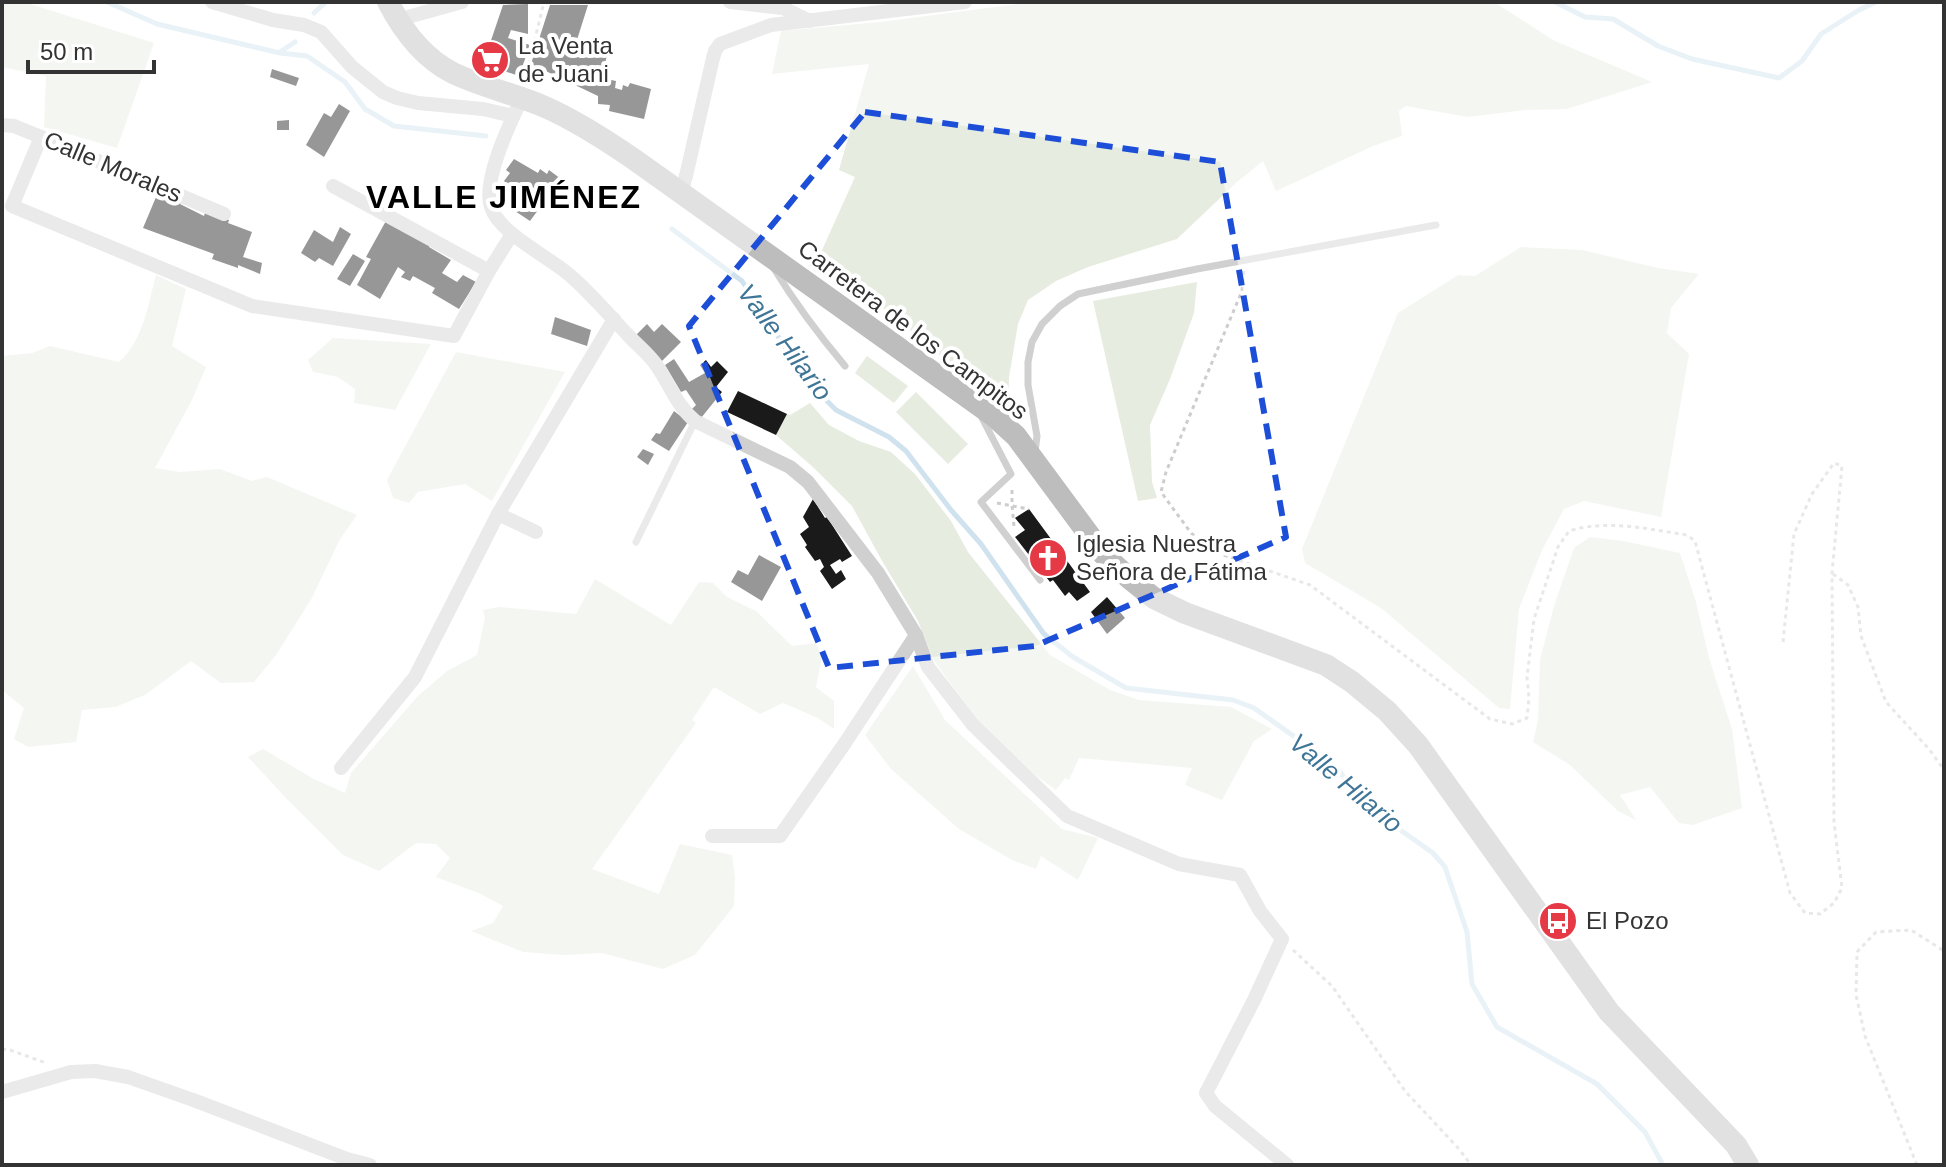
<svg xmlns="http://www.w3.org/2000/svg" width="1946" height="1167" viewBox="0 0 1946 1167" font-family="Helvetica,sans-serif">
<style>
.green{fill:#e6ecdf}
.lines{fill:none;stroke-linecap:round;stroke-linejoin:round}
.stream{stroke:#cfe2ee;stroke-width:5}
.building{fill:#1a1a1a}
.path{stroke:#cdcdcd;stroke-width:3;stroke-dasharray:4 4;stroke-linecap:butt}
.service{stroke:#d0d0d0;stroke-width:7}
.minor{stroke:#d0d0d0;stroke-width:14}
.secondary{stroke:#bdbdbd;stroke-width:22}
.marked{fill:none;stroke:#1d4ed8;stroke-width:6;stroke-dasharray:16 10;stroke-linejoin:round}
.labels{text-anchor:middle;stroke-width:8;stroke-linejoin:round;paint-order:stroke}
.poi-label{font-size:24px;fill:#333;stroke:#fff;text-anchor:start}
.street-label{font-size:24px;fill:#333;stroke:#fff}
.water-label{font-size:26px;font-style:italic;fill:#3f7597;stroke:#fff}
.district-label{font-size:32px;font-weight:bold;letter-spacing:2px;fill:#000;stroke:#fff}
</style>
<rect width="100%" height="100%" fill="#fff"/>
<!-- green -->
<g class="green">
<polygon points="2,2 27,3 154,43 117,148 44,127 46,76 2,67"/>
<polygon points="1033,2 1494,2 1553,40 1652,82 1567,109 1525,110 1468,117 1406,106 1399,111 1402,136 1373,146 1276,191 1263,161 1237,182 1177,239 1088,267 1056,281 1028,300 1018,324 1009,377 1008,409 973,383 879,305 813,270 855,177 839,170 869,64 772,74 781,31 880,22"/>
<polygon points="1521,247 1582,250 1658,268 1699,274 1671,308 1667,333 1689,354 1661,517 1584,501 1564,509 1542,550 1519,609 1510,709 1499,708 1381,608 1305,563 1302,549 1398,313 1458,275 1475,276"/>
<path d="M156,275L186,289L172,346L206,367L192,400L155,468L180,472L220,469L252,481L267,477L357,515L340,539L312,598L276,655L254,682L221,683L191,661L145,695L115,707L82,710L76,742L28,747L14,739L24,708L2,690V356L32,353L50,346L119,362C143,341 148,305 156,275Z"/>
<polygon points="1197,282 1194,313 1170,379 1150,425 1152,482 1157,498 1138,501 1093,301"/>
<polygon points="333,338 431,344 395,410 354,403 355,389 338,377 313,372 308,360"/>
<polygon points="456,352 565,372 492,501 465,484 418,492 409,503 393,498 387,480"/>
<polygon points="867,356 908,386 894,403 855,373"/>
<polygon points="916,392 968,444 948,464 896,412"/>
<polygon points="810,403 829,425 859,441 891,452 915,474 951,521 968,552 1050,655 1110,690 1139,700 1231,707 1272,729 1254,741 1222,800 1185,785 1192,768 1079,758 1069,780 1065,778 1056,790 1035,775 978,721 934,661 918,621 881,559 852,506 814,468 776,435 787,414 790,415"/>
<polygon points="1590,537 1623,541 1680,553 1696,602 1709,658 1732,729 1742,808 1693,825 1679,823 1650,787 1620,795 1636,820 1618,811 1570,765 1533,742 1538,720 1540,660 1554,606 1574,548"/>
<polygon points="595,579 671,625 699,582 713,583 727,597 756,611 792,646 816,643 822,657 816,687 834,701 834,729 818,718 783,703 760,714 714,687 692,720 696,723 592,869 659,894 680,844 732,855 735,877 734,906 695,955 663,969 602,953 563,955 523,952 471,931 493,923 503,906 481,894 436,877 450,858 436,844 416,843 379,871 343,855 286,798 248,757 263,749 312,778 345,793 351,773 417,697 447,671 477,655 485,617 483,610 499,607 576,614"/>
<polygon points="913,666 945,720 1062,829 1098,838 1078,880 1041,856 1036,869 1012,860 959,829 891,769 865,735"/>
</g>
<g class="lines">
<!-- stream -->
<g class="stream">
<polyline points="107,2 157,24 280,53 307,56 345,82 365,109 394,126 486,136"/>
<polyline points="1555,2 1585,17 1613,19 1658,46 1692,59 1779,78 1802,61 1821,34 1859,10 1876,2"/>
<polyline points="314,13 326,2"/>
<polyline points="280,52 295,42"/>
<polyline points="672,229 742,281 807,381 836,410 889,437 906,451 951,510 981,544 1044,634 1073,657 1126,688 1233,700 1254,708 1336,766 1354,792 1379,815 1433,853 1445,867 1467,932 1472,984 1497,1027 1597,1084 1645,1132 1663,1165"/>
</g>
</g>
<!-- building -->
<g class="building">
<polygon points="528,4 528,34 511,30 508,38 530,45 519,76 483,64 503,5"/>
<polygon points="550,5 588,5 576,43 607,55 602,78 616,81 615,88 622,90 623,85 628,87 630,83 651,89 644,119 609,111 610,105 598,104 598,96 531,64"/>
<polygon points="272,69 299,78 296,86 270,77"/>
<polygon points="339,104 350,111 324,157 306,145 324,113 331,117"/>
<polygon points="289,120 289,130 277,130 277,121"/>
<polygon points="514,159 538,173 540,169 547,174 549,170 561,179 530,221 515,211 517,209 502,196 506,190 502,188 506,183 504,181 510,173 506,170"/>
<polygon points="159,190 183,200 180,204 204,216 206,210 229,220 228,223 252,232 243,257 262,263 260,274 238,265 238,268 212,259 214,254 143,228"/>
<polygon points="387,219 431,243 429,247 451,260 442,273 457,282 463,275 476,282 459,309 432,293 435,288 413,276 410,281 401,277 405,272 398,267 380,299 357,285 371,259 366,257"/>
<polygon points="340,227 351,234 333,266 319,258 315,262 301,253 314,230 333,242"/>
<polygon points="353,254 365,261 350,286 337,279"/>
<polygon points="555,317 591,330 587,346 551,334"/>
<polygon points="647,324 654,332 662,324 681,342 662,361 636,335"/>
<polygon points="674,359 689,382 705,373 700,365 706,360 711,367 717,361 728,372 716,387 722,392 701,418 692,409 696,405 686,390 681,392 665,365"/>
<polygon points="738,391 787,414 776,435 727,412"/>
<polygon points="674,411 688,422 669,451 651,440 656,433 660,434"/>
<polygon points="643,449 654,454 648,465 637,457"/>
<polygon points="813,499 825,518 827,517 852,556 842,562 840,559 830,565 836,574 841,570 846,579 832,589 820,571 824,567 820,559 815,561 805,547 807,545 800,534 809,527 803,517"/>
<polygon points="1029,509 1090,592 1077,601 1069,592 1065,596 1053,580 1050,582 1015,537 1025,530 1015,518"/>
<polygon points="759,555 781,567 762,601 731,582 738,570 748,575"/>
<polygon points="1107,597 1125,618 1107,634 1091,612"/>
</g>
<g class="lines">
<!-- path -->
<g class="path">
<polyline points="525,80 544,2"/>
<path d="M1244,271L1242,291L1166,472L1161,492L1191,533L1212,551L1310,585L1490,719L1512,724L1527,718L1529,698L1527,677L1534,619L1558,547L1569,531C1608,519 1647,529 1687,535L1695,541L1790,893L1805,913L1820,914L1834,903L1842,888L1834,822L1832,573L1842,466L1834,463L1812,494L1794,534L1783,642"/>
<polyline points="1012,490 1012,505 1014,526"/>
<polyline points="997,503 1029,509"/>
<polyline points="1833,574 1848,585 1858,607 1861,636 1886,702 1929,749 1944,770"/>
<polyline points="1293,950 1332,986 1405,1091 1459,1149 1471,1165"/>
<polyline points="2,1049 10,1050 46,1063"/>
<polyline points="1917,1165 1865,1036 1856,995 1857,952 1876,932 1911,930 1944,951"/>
</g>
<!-- service -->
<g class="service">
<path d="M773,267C795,303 818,334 845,366"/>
<polyline points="980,414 1011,474 981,502 1040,580"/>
<polyline points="1035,452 1037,436 1028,385 1028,362 1032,342 1042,324 1060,306 1078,294 1197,269 1436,225"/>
<polyline points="636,542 695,421"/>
</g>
<!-- minor -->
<g class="minor">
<polyline points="212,2 273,20 304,25 321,32 352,67 383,92 397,98 418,103 483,109 513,116"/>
<polyline points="730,2 783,8 810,21"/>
<polyline points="397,20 462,2"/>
<path d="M522,98C510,123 482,181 491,207C499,234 552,258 573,278C593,296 610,316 628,335C637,345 650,355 657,366C670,385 677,406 695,421L790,467L808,482L878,573L916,635L928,667L973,725L1067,816L1179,864L1240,875L1260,911L1282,939L1254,1000L1206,1093L1215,1106L1287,1165"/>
<polyline points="2,125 14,126 41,137 224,214"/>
<polyline points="41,137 12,206 252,306 454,336 489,271 512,234"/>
<polyline points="333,186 489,271"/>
<polyline points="681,193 686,176 713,58 715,51 720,44 771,25 965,2"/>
<polyline points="498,514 536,532"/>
<polyline points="341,768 415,677 498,514 614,319"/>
<polyline points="712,836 780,836 845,743 916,635"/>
<polyline points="2,1092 71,1072 95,1071 128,1077 196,1101 347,1159 370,1165"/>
</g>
<!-- secondary -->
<path class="secondary" d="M388,2C403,31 423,58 453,73C482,87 515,94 545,107C577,121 606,140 635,160L994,416L1016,436L1104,555L1130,579L1154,598L1185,613L1326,665L1352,682L1387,711L1418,745L1609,1012L1736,1145L1748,1165"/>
</g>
<!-- marked area -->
<path d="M0 0H1946V1167H0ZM865,112L1220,162L1286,537L1035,646L829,668L689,326Z" fill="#fff" fill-opacity=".55" fill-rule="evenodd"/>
<path class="marked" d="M865,112L1220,162L1286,537L1035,646L829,668L689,326Z"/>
<!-- icons -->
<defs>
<g id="supermarket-disc" transform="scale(2)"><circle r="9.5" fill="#e63946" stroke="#fff"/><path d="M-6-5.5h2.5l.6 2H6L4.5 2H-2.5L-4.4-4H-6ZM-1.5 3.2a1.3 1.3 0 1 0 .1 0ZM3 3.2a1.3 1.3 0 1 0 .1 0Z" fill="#fff"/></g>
<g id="church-disc" transform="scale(2)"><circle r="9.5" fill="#e63946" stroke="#fff"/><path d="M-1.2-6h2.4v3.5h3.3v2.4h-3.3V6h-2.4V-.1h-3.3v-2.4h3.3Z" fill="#fff"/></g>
<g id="bus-disc" transform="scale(2)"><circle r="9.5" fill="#e63946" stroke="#fff"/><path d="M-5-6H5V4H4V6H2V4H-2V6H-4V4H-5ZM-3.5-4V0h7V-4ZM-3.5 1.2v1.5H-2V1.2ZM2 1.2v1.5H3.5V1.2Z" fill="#fff"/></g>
</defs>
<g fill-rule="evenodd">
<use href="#supermarket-disc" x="490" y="60"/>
<use href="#church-disc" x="1048" y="558"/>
<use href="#bus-disc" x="1558" y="921"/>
</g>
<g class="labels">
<!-- poi labels -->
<g class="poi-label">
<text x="518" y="54">La Venta<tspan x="518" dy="28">de Juani</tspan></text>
<text x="1076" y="552">Iglesia Nuestra<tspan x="1076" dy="28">Señora de Fátima</tspan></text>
<text x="1586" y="929">El Pozo</text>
</g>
<!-- street labels -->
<g class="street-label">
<text transform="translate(113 167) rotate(23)" y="8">Calle Morales</text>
<text transform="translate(913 330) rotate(37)" y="8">Carretera de los Campitos</text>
</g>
<!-- water labels -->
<g class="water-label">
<text transform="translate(785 342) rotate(53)" y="9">Valle Hilario</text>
<text transform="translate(1346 783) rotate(40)" y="9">Valle Hilario</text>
</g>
<!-- district labels -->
<g class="district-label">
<text x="504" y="208">VALLE JIMÉNEZ</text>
</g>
</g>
<!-- border -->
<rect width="1946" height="1167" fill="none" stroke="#333333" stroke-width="8"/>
<!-- scale -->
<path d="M28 60v12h126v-12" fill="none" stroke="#333333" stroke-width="4"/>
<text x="40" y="60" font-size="24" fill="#333333" stroke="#ffffff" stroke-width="6" paint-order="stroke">50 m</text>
</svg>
